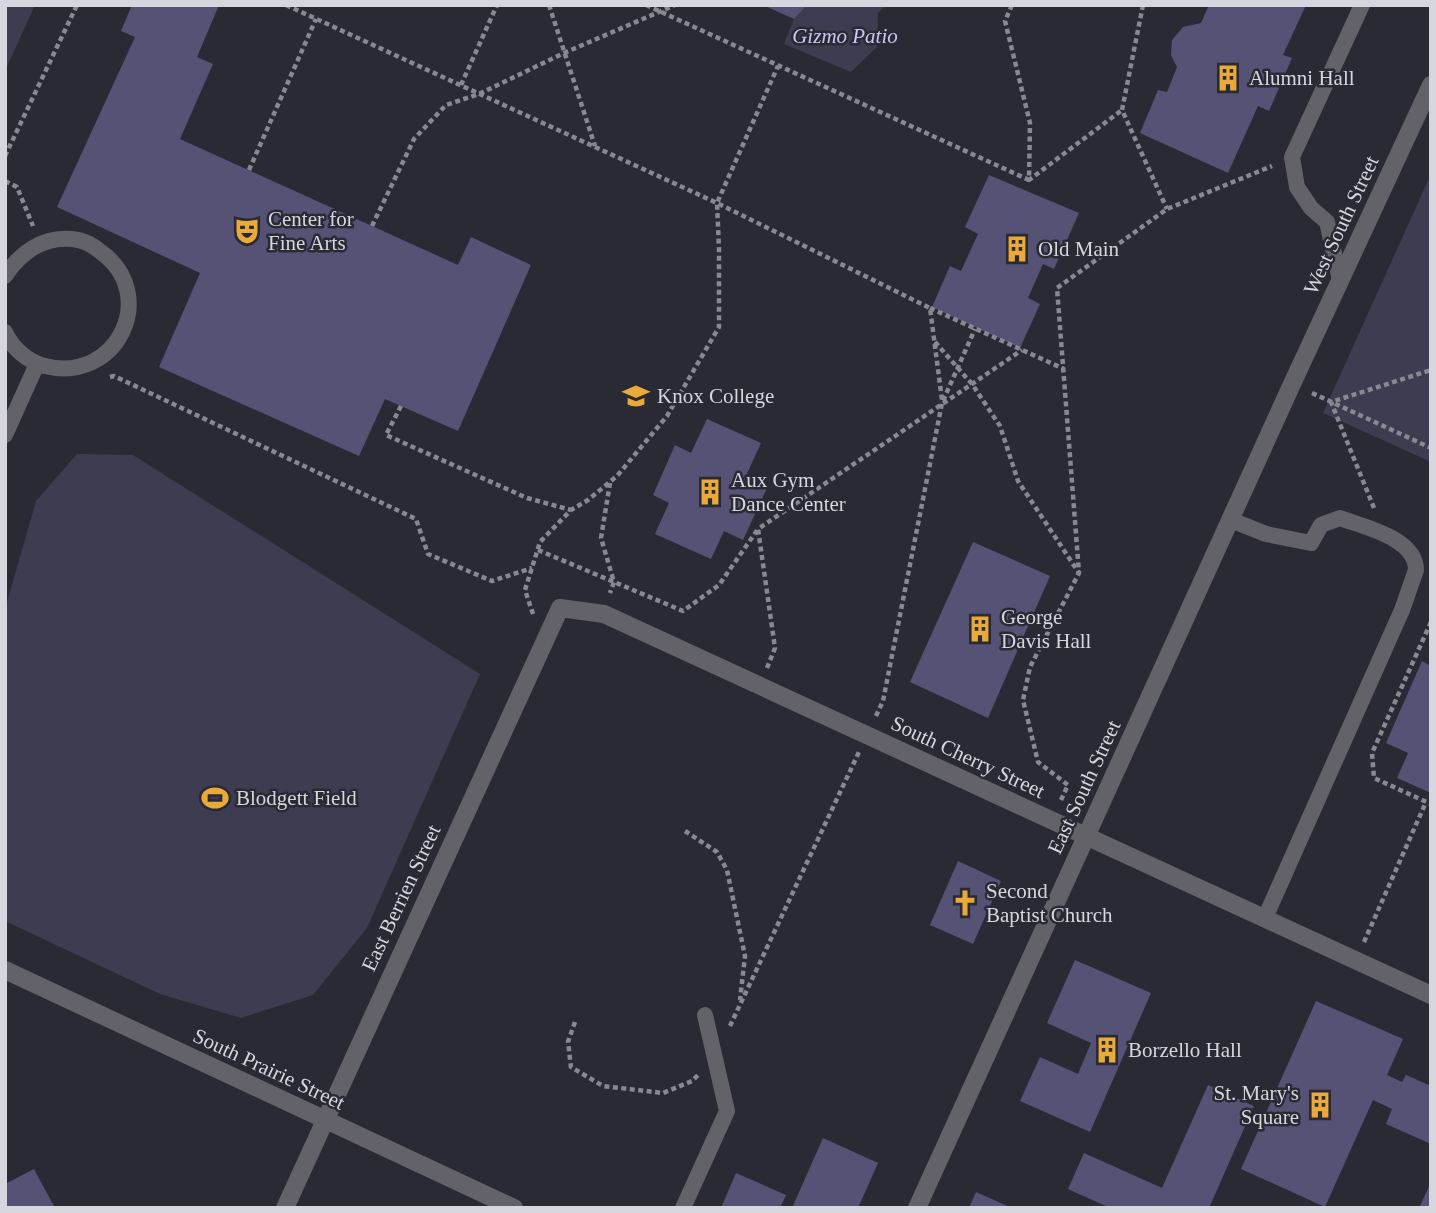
<svg xmlns="http://www.w3.org/2000/svg" width="1436" height="1213" viewBox="0 0 1436 1213" font-family="Georgia,serif">
<style>
.green{fill:#3d3c51}
.building{fill:#555275}
.lines{fill:none;stroke-linecap:round;stroke-linejoin:round}
.path{stroke:#888892;stroke-width:4.5;stroke-dasharray:5 3.5;stroke-linecap:butt}
.service{stroke:#626268;stroke-width:16}
.minor{stroke:#626268;stroke-width:18}
.tertiary{stroke:#626268;stroke-width:18}
.labels{text-anchor:middle;stroke-width:5;stroke-linejoin:round;paint-order:stroke}
.park-label{font-size:21px;font-style:italic;fill:#c8c6f8;stroke:#2a2a35}
.poi-label{font-size:21px;fill:#d6d6de;stroke:#2a2a35;text-anchor:start}
.street-label{font-size:21px;fill:#d6d6de;stroke:#2a2a35}
</style>
<rect width="100%" height="100%" fill="#2a2a35"/>
<!-- green -->
<g class="green">
<polygon points="5,5 35,5 5,71"/>
<polygon points="807,5 886,5 878,13 877,47 851,72 784,44 794,19"/>
<polygon points="1431,174 1431,462 1323,413"/>
<polygon points="77,454 133,455 480,674 367,928 313,995 241,1018 160,994 5,921 5,609 36,501"/>
</g>
<!-- building -->
<g class="building">
<polygon points="132,5 219,5 197,57 213,64 180,139 458,265 471,237 531,265 458,431 385,399 359,456 159,367 200,273 57,207 135,37 121,31"/>
<polygon points="763,5 807,5 794,19"/>
<polygon points="1209,5 1306,5 1283,55 1292,58 1269,111 1258,106 1228,173 1140,133 1158,90 1167,92 1177,67 1171,55 1172,40 1183,27 1201,23"/>
<polygon points="989,175 1079,213 1054,269 1043,264 1028,298 1040,304 1020,348 932,307 950,266 961,271 978,234 965,227"/>
<polygon points="707,419 761,443 745,478 767,488 743,540 724,531 711,559 655,534 669,503 653,495 675,445 691,453"/>
<polygon points="973,542 1050,576 988,718 910,682"/>
<polygon points="1422,661 1431,666 1431,793 1397,778 1408,753 1386,743"/>
<polygon points="958,861 1001,881 973,944 930,925"/>
<polygon points="1075,960 1151,993 1090,1132 1020,1101 1040,1057 1078,1074 1091,1043 1047,1023"/>
<polygon points="1316,1001 1403,1039 1387,1075 1402,1082 1406,1075 1431,1086 1431,1144 1386,1124 1392,1109 1373,1100 1325,1207 1241,1169"/>
<polygon points="1208,1085 1254,1106 1209,1208 1110,1208 1068,1189 1084,1153 1162,1188"/>
<polygon points="823,1138 878,1163 858,1208 792,1208"/>
<polygon points="34,1169 55,1208 5,1208 5,1184"/>
<polygon points="736,1173 786,1195 780,1208 721,1208"/>
<polygon points="1431,1182 1431,1208 1419,1208"/>
<polygon points="976,1192 1012,1208 969,1208"/>
</g>
<g class="lines">
<!-- path -->
<g class="path">
<polyline points="286,5 717,203 930,308 942,400"/>
<polyline points="549,5 595,146"/>
<polyline points="646,5 1029,180"/>
<polyline points="1012,5 1005,21 1030,123 1029,180 1122,110"/>
<polyline points="1143,5 1122,110 1167,209"/>
<polyline points="461,85 497,5"/>
<polyline points="5,156 77,5"/>
<polyline points="249,170 316,19"/>
<polyline points="5,181 17,187 33,226"/>
<polyline points="372,226 414,139 446,105 479,94 564,53 675,5"/>
<polyline points="930,308 1064,369"/>
<polyline points="935,342 972,384 1000,426 1018,481 1079,573"/>
<polyline points="110,377 114,376 416,519 428,554 492,581 532,568"/>
<polyline points="1312,393 1431,448"/>
<polyline points="401,406 386,435 527,498 571,510"/>
<polyline points="610,483 601,538 614,582 610,593"/>
<polyline points="1374,508 1331,402 1431,370"/>
<polyline points="538,550 683,611 719,585 758,529"/>
<polyline points="533,614 525,590 540,542 571,510 588,500 617,476 667,416 719,327 719,249 717,203 778,66"/>
<polyline points="1431,622 1372,753 1374,778 1431,804"/>
<polyline points="767,668 775,648 758,529 1022,350"/>
<polyline points="876,716 883,701 942,403 975,329"/>
<polyline points="1061,800 1068,785 1038,762 1023,700 1030,667 1079,573 1057,288 1167,209 1272,166"/>
<polyline points="685,831 717,852 727,870 745,956 740,1000"/>
<polyline points="1364,942 1426,802"/>
<polyline points="575,1022 568,1042 571,1067 603,1086 663,1093 692,1081 699,1074"/>
<polyline points="730,1026 859,752"/>
</g>
<!-- service -->
<g class="service">
<path d="M5,276C20,253 43,236 72,239C83,240 93,245 101,252C160,295 117,384 45,366C28,362 12,348 5,332"/>
<polyline points="1340,280 1327,222 1311,208 1297,187 1292,157 1362,5"/>
<polyline points="5,435 37,364"/>
<path d="M1231,520L1266,534L1311,543L1321,525L1340,518C1364,527 1416,538 1416,570L1402,610L1265,918"/>
<polyline points="683,1208 727,1111 705,1015"/>
</g>
<!-- minor -->
<g class="minor">
<polyline points="5,970 514,1208"/>
<polyline points="285,1208 560,608 604,614 1431,995"/>
</g>
<!-- tertiary -->
<polyline class="tertiary" points="917,1208 1292,384 1431,85"/>
</g>
<!-- icons -->
<defs>
<g id="building-bare" transform="scale(2.1)"><path d="M-4-6H4V6H1V3H-1V6H-4ZM-2.5-4.3h1.7v1.8h-1.7ZM.8-4.3h1.7v1.8H.8ZM-2.5-1h1.7V.8h-1.7ZM.8-1h1.7V.8H.8Z" fill="#eaaa39" stroke="#2a2a35" stroke-width="2.5" paint-order="stroke"/></g>
<g id="theatre-bare" transform="scale(2.1)"><path d="M-5-5.5Q0-4 5-5.5V0Q5 5 0 6Q-5 5-5 0ZM-3.3-2.5H-1v1.5H-3.3ZM1-2.5H3.3v1.5H1ZM-2.8 1Q0 5.5 2.8 1Z" fill="#eaaa39" stroke="#2a2a35" stroke-width="2.5" paint-order="stroke"/></g>
<g id="university-bare" transform="scale(2.1)"><path d="M0-5L7-2L0 1L-7-2ZM-4 1L0 2.5L4 1V4Q0 6-4 4Z" fill="#eaaa39" stroke="#2a2a35" stroke-width="2.5" paint-order="stroke"/></g>
<g id="stadium-bare" transform="scale(2.1)"><path d="M0-5a6.5 5 0 1 0 0 10a6.5 5 0 1 0 0-10ZM-3.5-1.8h7v3.6h-7Z" fill="#eaaa39" stroke="#2a2a35" stroke-width="2.5" paint-order="stroke"/></g>
<g id="church-bare" transform="scale(2.1)"><path d="M-1.2-6h2.4v3.5h3.3v2.4h-3.3V6h-2.4V-.1h-3.3v-2.4h3.3Z" fill="#eaaa39" stroke="#2a2a35" stroke-width="2.5" paint-order="stroke"/></g>
</defs>
<g fill-rule="evenodd">
<use href="#building-bare" x="1228" y="78"/>
<use href="#theatre-bare" x="247" y="231"/>
<use href="#building-bare" x="1017" y="249"/>
<use href="#university-bare" x="636" y="396"/>
<use href="#building-bare" x="710" y="492"/>
<use href="#building-bare" x="980" y="629"/>
<use href="#stadium-bare" x="215" y="798"/>
<use href="#church-bare" x="965" y="903"/>
<use href="#building-bare" x="1107" y="1050"/>
<use href="#building-bare" x="1320" y="1105"/>
</g>
<g class="labels">
<!-- park labels -->
<g class="park-label">
<text x="845" y="43">Gizmo Patio</text>
</g>
<!-- poi labels -->
<g class="poi-label">
<text x="1249" y="85">Alumni Hall</text>
<text x="268" y="226">Center for<tspan x="268" dy="24">Fine Arts</tspan></text>
<text x="1038" y="256">Old Main</text>
<text x="657" y="403">Knox College</text>
<text x="731" y="487">Aux Gym<tspan x="731" dy="24">Dance Center</tspan></text>
<text x="1001" y="624">George<tspan x="1001" dy="24">Davis Hall</tspan></text>
<text x="236" y="805">Blodgett Field</text>
<text x="986" y="898">Second<tspan x="986" dy="24">Baptist Church</tspan></text>
<text x="1128" y="1057">Borzello Hall</text>
<text x="1299" y="1100" text-anchor="end">St. Mary's<tspan x="1299" dy="24">Square</tspan></text>
</g>
<!-- street labels -->
<g class="street-label">
<text transform="translate(1341 225) rotate(-65)" y="7">West South Street</text>
<text transform="translate(968 757) rotate(25)" y="7">South Cherry Street</text>
<text transform="translate(1084 787) rotate(-65)" y="7">East South Street</text>
<text transform="translate(401 898) rotate(-65)" y="7">East Berrien Street</text>
<text transform="translate(269 1069) rotate(25)" y="7">South Prairie Street</text>
</g>
</g>
<!-- border -->
<rect width="1436" height="1213" fill="none" stroke="#d6d6de" stroke-width="14"/>
</svg>
